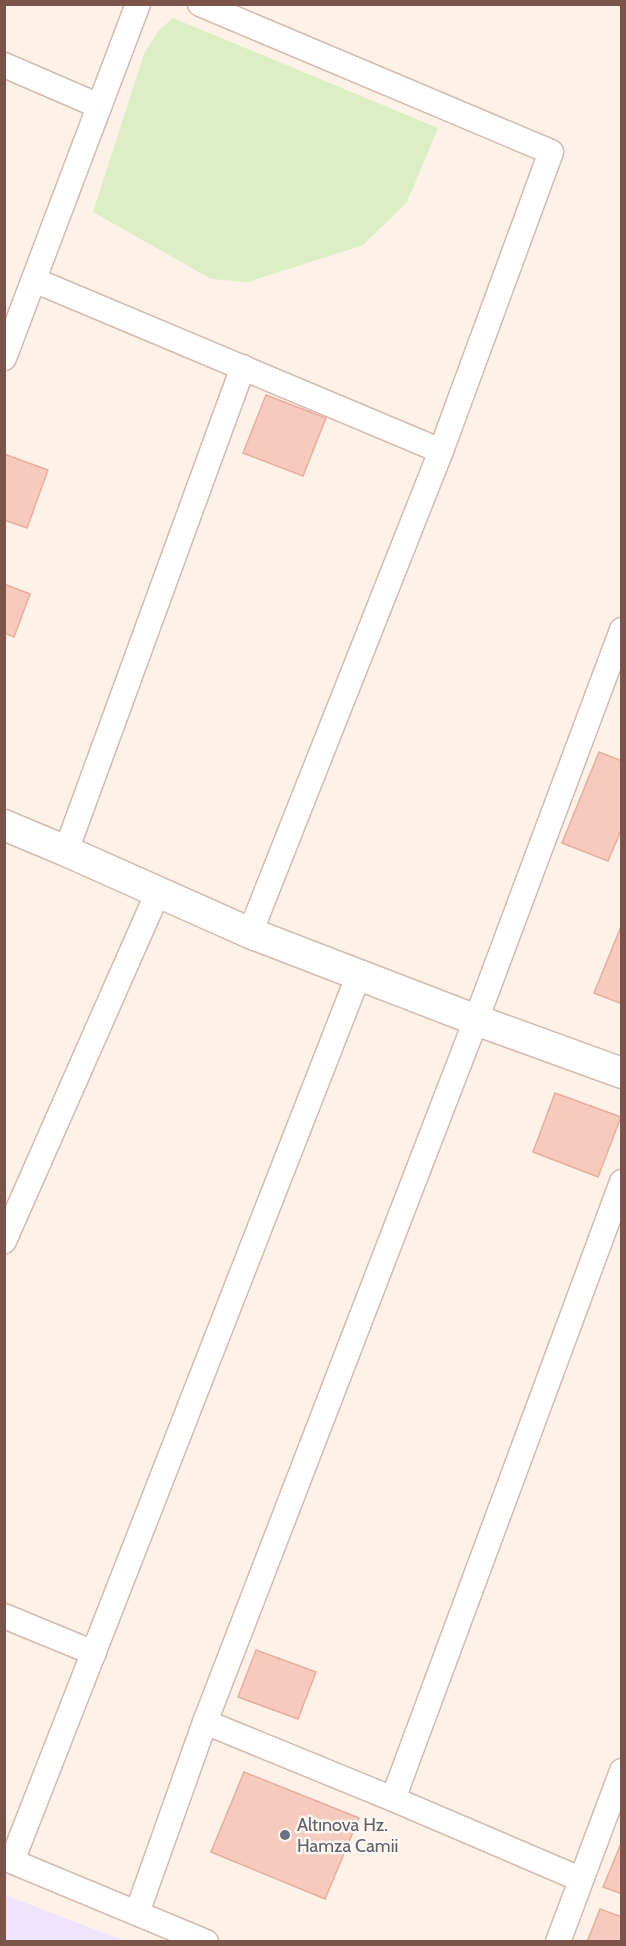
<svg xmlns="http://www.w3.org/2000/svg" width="626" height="1946" viewBox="0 0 626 1946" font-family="Cabin,sans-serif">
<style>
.education{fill:#efe4fb}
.green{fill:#dceec4}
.building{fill:#f6cbbd;stroke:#eaad9c;stroke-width:1.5}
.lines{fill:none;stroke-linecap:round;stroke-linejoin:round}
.minor-casing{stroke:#d4baaf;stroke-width:27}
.tertiary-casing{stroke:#d4baaf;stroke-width:33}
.minor{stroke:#fff;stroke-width:24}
.tertiary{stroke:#fff;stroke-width:30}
.worship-dot{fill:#6b7280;stroke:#fff7f0;stroke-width:2}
.labels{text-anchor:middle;stroke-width:5;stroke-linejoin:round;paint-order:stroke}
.worship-label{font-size:18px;fill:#5b616d;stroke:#fff7f0;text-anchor:start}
</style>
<rect width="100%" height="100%" fill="#fef2e8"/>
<!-- education -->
<polygon class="education" points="4,1895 5,1895 125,1941 5,1941"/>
<!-- green -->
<polygon class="green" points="173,18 438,128 407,202 363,245 248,282 211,279 93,212 144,54 159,30"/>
<!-- building -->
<g class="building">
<polygon points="266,395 326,418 303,476 243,453"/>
<polygon points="4,454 48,470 27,528 4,520"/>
<polygon points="4,584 30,594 14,637 4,633"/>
<polygon points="599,752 622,761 622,828 608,861 562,843"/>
<polygon points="622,924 622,1004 594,993"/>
<polygon points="555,1093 621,1117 598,1177 533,1152"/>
<polygon points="256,1650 316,1672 298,1719 238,1697"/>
<polygon points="244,1772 359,1818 325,1899 211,1852"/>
<polygon points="622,1841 622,1894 603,1887"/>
<polygon points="600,1909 622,1917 622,1942 587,1942"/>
</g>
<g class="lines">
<!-- minor casing -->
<g class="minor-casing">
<g id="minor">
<polyline points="200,4 551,152 441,451 250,933"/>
<polyline points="4,65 99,106"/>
<polyline points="34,280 441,451"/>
<polyline points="4,358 138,4"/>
<polyline points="66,851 243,367"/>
<polyline points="4,1241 158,892"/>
<polyline points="4,1616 94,1653"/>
<polyline points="205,1722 393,1799 580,1879"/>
<polyline points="393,1799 622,1182"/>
<polyline points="4,1858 206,1942"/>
<polyline points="12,1861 359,974"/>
<polyline points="137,1913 205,1722 476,1020 622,630"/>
<polyline points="558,1942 622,1771"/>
</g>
</g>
<!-- tertiary casing -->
<g class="tertiary-casing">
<polyline id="tertiary" points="4,825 66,851 250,933 476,1020 622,1073"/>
</g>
<!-- minor -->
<use href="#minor" class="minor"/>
<!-- tertiary -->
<use href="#tertiary" class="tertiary"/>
</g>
<!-- markers -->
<circle class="worship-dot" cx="285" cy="1835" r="6"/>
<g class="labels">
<!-- worship labels -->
<g class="worship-label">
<text x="297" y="1831">Altınova Hz.<tspan x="297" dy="21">Hamza Camii</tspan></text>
</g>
</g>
<!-- border -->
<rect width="626" height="1946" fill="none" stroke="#7b5349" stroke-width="12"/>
</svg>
